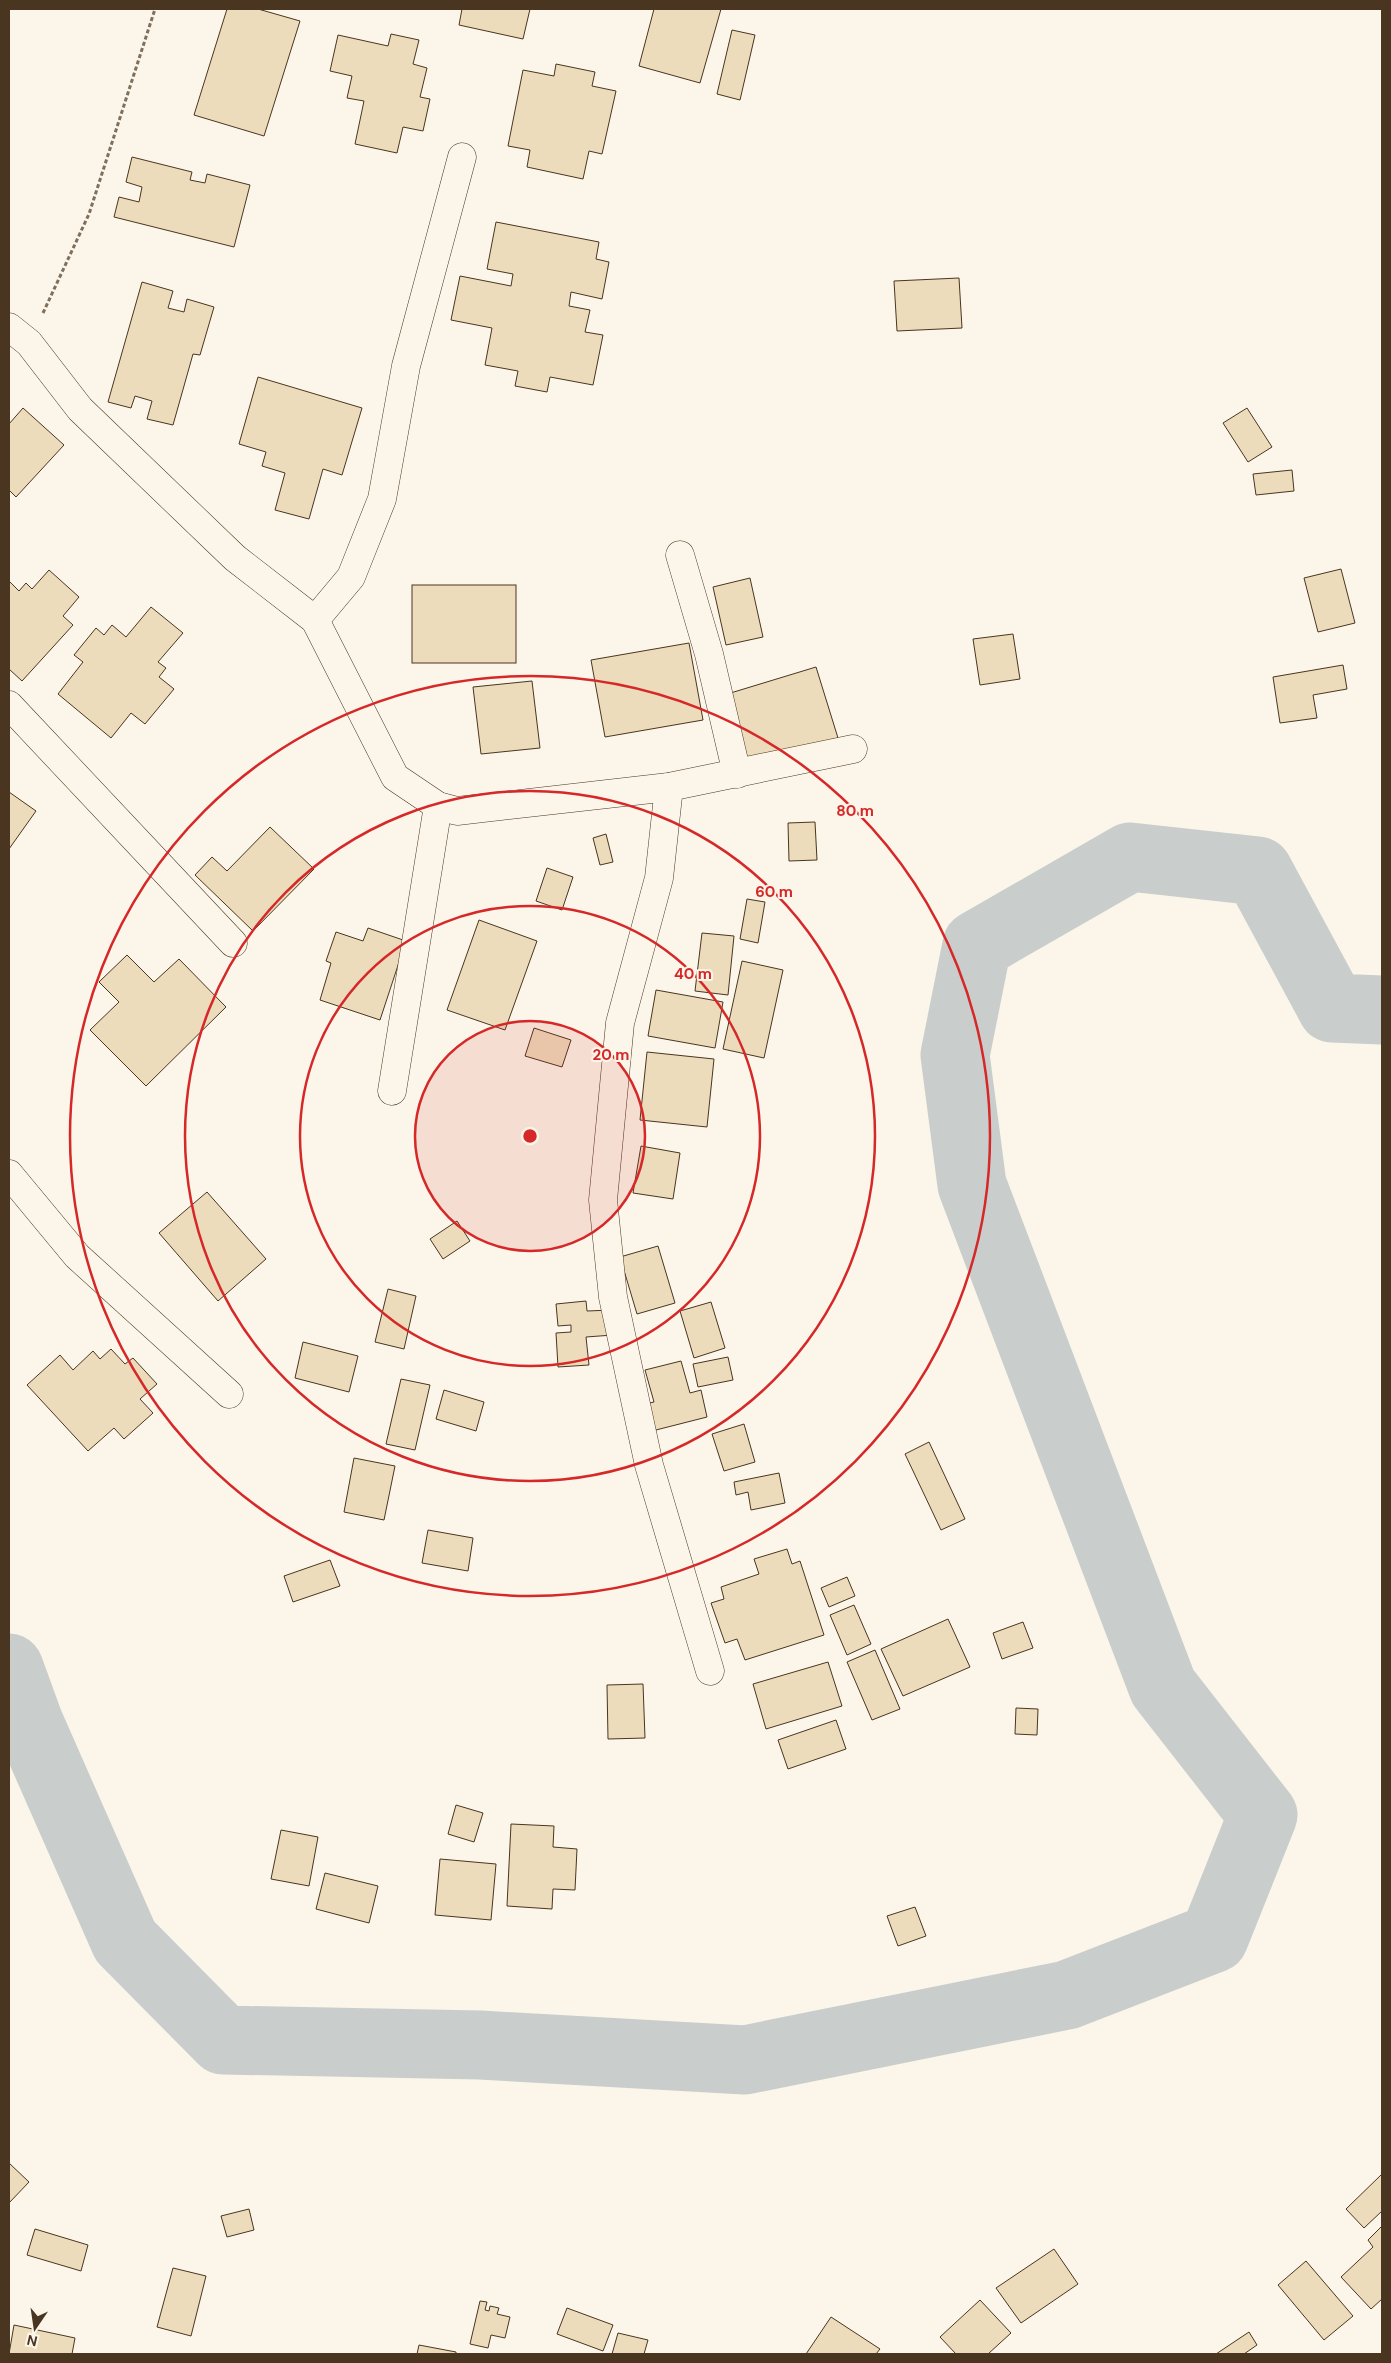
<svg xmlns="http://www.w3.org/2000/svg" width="1391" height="2363" viewBox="0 0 1391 2363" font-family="'DM Sans',sans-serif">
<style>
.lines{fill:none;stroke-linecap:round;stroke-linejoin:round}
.river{stroke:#c9cecd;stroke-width:69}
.building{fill:#ecdcbc;stroke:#4a3520}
.minor-casing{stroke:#4a3520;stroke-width:29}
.path{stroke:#7f6f5c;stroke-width:3;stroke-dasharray:4 2.5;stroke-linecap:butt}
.minor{stroke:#fbf6e9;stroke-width:28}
.ring{fill:none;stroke:#d62828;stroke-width:2.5}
.centre{fill:#d62828;stroke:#fbf6e9;stroke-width:2.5}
.ring-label{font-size:15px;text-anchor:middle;font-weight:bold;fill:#d62828;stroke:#fbf6e9;stroke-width:4;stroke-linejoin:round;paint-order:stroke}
</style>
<rect width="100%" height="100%" fill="#fbf6e9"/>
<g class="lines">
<!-- river -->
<polyline class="river" points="9,1668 29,1723 125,1941 223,2040 480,2045 745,2060 1067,1995 1214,1938 1263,1815 1163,1687 972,1185 955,1055 977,945 1130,857 1258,871 1332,1008 1382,1010"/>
</g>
<!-- building -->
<g class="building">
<polygon points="227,9 258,9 300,21 264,136 194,115"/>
<polygon points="462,9 530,9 523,39 459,25"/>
<polygon points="654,9 721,9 700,83 639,66"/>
<polygon points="732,30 755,35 740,100 717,94"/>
<polygon points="391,34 419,40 413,64 427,68 420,97 430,99 423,131 403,127 397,153 355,144 364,101 347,98 352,76 330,71 338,35 388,46"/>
<polygon points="556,64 595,72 592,86 616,91 602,154 589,151 583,179 527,167 530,150 508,146 523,70 554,76"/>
<polygon points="132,157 192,172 190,180 205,183 207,174 250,185 234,247 114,217 119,197 139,202 142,187 126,182"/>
<polygon points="496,222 599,242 596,259 609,262 602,299 571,292 569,306 590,310 585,332 603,335 593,385 550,377 547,392 515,386 518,371 485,365 492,328 451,320 460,276 511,286 513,274 487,269"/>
<polygon points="959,278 962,328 897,331 894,281"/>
<polygon points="142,282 173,291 168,308 184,312 187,299 214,307 200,355 193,354 173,425 147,419 152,401 135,396 131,408 108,402"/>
<polygon points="258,377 362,408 342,475 323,469 309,519 275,510 285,473 262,466 266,452 239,444"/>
<polygon points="23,408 64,445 16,497 9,490 9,424"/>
<polygon points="1247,408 1272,447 1248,462 1223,423"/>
<polygon points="1292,470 1294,491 1256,495 1253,474"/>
<polygon points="1341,569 1355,623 1318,632 1304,578"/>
<polygon points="49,570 79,597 63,616 73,625 22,681 9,669 9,581 19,591 26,583 32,589"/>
<polygon points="750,578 763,637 726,645 713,587"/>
<rect x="412" y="585" width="104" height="78"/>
<polygon points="151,607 183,633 158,662 166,668 159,677 174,689 145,724 131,713 111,738 58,694 83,662 74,655 96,628 104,635 112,625 126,637"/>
<polygon points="1013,634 1020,679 980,685 973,639"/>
<polygon points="689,643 703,720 605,737 591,660"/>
<polygon points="1343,665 1347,689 1313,695 1317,718 1280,723 1273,677"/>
<polygon points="816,667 838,738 744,766 724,695"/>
<polygon points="532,681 540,748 481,754 473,687"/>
<polygon points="9,792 36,811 9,849"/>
<polygon points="815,822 817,860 789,861 788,823"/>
<polygon points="270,827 314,869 253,931 195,875 212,857 227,871"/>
<polygon points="606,834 613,862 600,865 593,838"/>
<polygon points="547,868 573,877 562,910 536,901"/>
<polygon points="747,899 765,902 758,943 740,939"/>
<polygon points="479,920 537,941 505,1030 447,1010"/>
<polygon points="368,928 406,941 380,1020 320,1000 331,963 326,961 336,932 363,941"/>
<polygon points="702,933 734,936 728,995 695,991"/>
<polygon points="127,955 154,982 179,959 226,1007 146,1086 90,1030 119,1002 99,982"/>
<polygon points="742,961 783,970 764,1058 723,1049"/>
<polygon points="656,990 723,1002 715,1048 648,1036"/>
<polygon points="534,1028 571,1040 562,1067 525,1056"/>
<polygon points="647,1052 714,1059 707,1127 640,1120"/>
<polygon points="641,1146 680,1153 673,1199 633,1193"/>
<polygon points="207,1192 266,1259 218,1301 159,1233"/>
<polygon points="457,1221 470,1241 443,1259 430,1239"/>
<polygon points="658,1246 675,1303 637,1314 620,1257"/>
<polygon points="388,1289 416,1296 404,1349 375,1342"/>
<polygon points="586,1301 587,1311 612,1310 613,1335 586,1337 589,1365 558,1367 556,1333 571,1332 571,1325 558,1326 556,1304"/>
<polygon points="711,1302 725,1348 694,1358 680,1311"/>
<polygon points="303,1342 358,1356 349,1392 295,1378"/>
<polygon points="111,1349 125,1364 133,1358 157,1384 140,1399 153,1413 124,1439 114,1428 88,1451 27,1385 60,1355 73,1370 93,1351 100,1359"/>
<polygon points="728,1357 733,1380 698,1387 693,1364"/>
<polygon points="681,1361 690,1393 701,1390 707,1417 652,1431 645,1404 654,1402 645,1370"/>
<polygon points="401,1379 430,1385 415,1450 386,1444"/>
<polygon points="444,1390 484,1402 476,1431 436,1419"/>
<polygon points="744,1424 755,1462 724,1471 712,1434"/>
<polygon points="929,1442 965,1519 941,1530 905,1454"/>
<polygon points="354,1458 395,1466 384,1520 344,1512"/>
<polygon points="779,1473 785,1503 751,1510 748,1492 736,1495 734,1482"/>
<polygon points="428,1530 473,1538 468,1571 422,1563"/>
<polygon points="787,1549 792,1564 800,1561 824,1635 745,1660 737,1639 725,1643 711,1603 724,1599 721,1587 759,1574 754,1559"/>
<polygon points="330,1560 340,1586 293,1602 284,1576"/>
<polygon points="847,1577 855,1596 829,1607 821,1588"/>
<polygon points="854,1605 871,1644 847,1655 830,1615"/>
<polygon points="948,1619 970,1667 903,1696 881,1649"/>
<polygon points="1023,1622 1033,1648 1002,1659 993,1633"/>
<polygon points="875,1650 900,1709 872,1720 847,1662"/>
<polygon points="828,1662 842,1706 766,1729 753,1684"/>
<polygon points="643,1684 645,1738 608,1739 607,1685"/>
<polygon points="1016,1708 1038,1709 1037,1735 1015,1734"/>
<polygon points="836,1720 846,1749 788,1769 778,1740"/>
<polygon points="456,1805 483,1813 474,1842 448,1834"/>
<polygon points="511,1824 554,1826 553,1847 577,1849 575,1890 553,1889 552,1909 507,1906"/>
<polygon points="281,1830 318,1837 309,1886 271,1879"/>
<polygon points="440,1859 496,1864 491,1920 435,1915"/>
<polygon points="325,1873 378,1886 369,1923 316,1909"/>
<polygon points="915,1907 926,1936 898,1946 887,1916"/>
<polygon points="9,2163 29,2182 9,2203"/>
<polygon points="1382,2174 1382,2211 1364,2228 1346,2209"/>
<polygon points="249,2209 254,2230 227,2237 221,2216"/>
<polygon points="1382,2226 1382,2299 1371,2309 1341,2277 1373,2247 1368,2240"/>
<polygon points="35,2229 88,2245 81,2271 27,2255"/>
<polygon points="1054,2249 1078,2284 1021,2323 996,2288"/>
<polygon points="1306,2261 1353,2316 1324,2340 1278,2285"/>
<polygon points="173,2268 206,2276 191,2336 157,2327"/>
<polygon points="980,2300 1011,2333 988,2354 956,2354 940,2337"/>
<polygon points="480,2301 487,2302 485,2310 489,2311 490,2306 499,2308 497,2314 510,2317 505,2338 491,2335 488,2348 470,2344"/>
<polygon points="567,2308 613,2325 603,2351 557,2334"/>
<polygon points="831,2317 880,2349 876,2354 806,2354"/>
<polygon points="14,2325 75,2338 72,2354 9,2354"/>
<polygon points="1249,2332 1257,2345 1244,2354 1216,2354"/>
<polygon points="618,2333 648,2340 644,2354 612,2354"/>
<polygon points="419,2345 456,2352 456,2354 417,2354"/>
</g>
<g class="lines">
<!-- minor casing -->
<g class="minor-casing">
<g id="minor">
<polyline points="9,327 29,343 80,409 235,558 315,620 395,777 438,806 457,811 669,787 853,749"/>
<polyline points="680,555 709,654 737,774"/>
<polyline points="315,620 351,577 382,499 406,366 462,157"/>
<polyline points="9,705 233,943"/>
<polyline points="669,787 659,878 620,1023 603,1200 613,1297 649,1465 710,1671"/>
<polyline points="392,1091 438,806"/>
<polyline points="9,1174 77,1256 229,1394"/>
</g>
</g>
<!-- path -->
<polyline class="path" points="43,313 89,214 155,9"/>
<!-- minor -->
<use href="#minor" class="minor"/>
</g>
<!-- distance rings -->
<circle cx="530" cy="1136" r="115" fill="#d62828" fill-opacity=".12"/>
<g class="ring">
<circle cx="530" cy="1136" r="115"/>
<circle cx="530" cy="1136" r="230"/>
<circle cx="530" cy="1136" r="345"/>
<circle cx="530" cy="1136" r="460"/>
</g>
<circle cx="530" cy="1136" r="8" class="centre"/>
<g class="ring-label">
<text x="855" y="816">80 m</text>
<text x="774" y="897">60 m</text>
<text x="693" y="979">40 m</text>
<text x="611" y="1060">20 m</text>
</g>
<!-- border -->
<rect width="1391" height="2363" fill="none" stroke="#4a3520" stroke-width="20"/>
<!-- north arrow -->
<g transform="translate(35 2328) rotate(193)" stroke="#fbf6e9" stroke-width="4" paint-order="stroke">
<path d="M0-4L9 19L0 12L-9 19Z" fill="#4a3520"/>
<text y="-8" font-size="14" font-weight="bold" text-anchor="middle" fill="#4a3520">N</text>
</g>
</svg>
